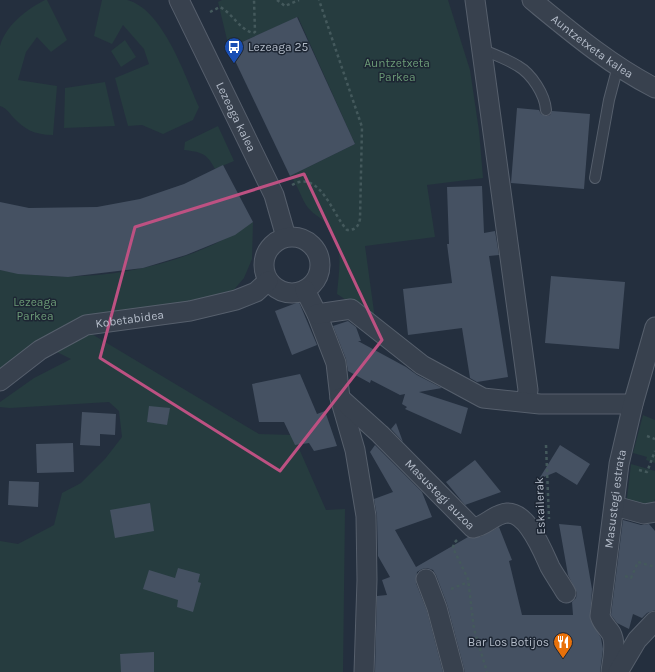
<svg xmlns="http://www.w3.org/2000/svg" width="655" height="672" viewBox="0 0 655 672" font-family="Karla,sans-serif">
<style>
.green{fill:#263c3f}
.building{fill:#455162}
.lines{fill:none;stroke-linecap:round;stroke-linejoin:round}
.lane-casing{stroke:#565f6c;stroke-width:12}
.street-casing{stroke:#565f6c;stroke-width:21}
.path{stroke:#44595c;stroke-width:2.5;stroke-dasharray:3 3;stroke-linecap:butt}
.lane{stroke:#38414e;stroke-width:10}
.street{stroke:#38414e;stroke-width:19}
.marked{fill:none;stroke:#bd5182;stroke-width:3;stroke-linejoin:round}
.labels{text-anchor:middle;stroke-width:3;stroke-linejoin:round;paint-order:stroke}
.street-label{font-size:12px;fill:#b4bcc9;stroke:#1d2633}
.poi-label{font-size:12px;fill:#b4bcc9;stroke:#1d2633;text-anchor:start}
.park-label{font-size:12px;fill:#6b9a76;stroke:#1d2633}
</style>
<rect width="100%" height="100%" fill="#242f3e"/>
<!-- green -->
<g class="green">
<path d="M45,0H47L67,40L51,52L37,37L26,52L18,80L57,86L53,135C34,135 24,129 12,116C8,111 6,108 0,106C0,92 0,58 0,46C6,25 27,9 45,0Z"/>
<path d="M102,0C109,0 119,0 127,0C163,9 185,76 199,107L193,120L163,134L142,125L128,126L115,78L149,64L144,49L123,25L112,44L94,36Z"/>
<path d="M222,0H448L470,70L479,131L483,178L427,185L435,237L365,246L375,319L337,294C339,269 345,243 326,223C320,217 311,213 306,205C300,195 298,185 290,176L355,144L298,17L229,48L218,2Z"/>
<polygon points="125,40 136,57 121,67 111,51"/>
<polygon points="105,82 115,126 64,128 65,88"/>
<path d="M218,126L234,161L215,169C207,153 201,152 184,150L185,142Z"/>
<path d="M253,222L252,259L244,278L232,292L192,300L85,330L259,434L293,435L326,510L345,509L343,672H0V541L18,544L54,525L62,493L81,483L105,459L122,437L119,411L109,402L10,408L0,407V402L34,378L71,359L39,343L0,373V270C84,287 182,270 253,222Z"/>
<polygon points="643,415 655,420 655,463 646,460 647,457 633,453"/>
<polygon points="631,464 655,471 655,499 650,512 626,506"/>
</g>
<!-- building -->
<g class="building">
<polygon points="297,17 355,144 290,176 229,48"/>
<polygon points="517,108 539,110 541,114 547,116 550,115 552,111 590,114 584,189 511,183"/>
<polygon points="223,165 253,222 235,235 186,255 143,268 68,277 18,274 0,270 0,202 29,208 97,207 140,199 184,184"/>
<polygon points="482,186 484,233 495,231 499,255 489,256 508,377 477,382 470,378 462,328 408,335 403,289 452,283 447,244 449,244 447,187"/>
<polygon points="551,276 625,282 619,349 545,343"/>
<polygon points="299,302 317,345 292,355 275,311"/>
<polygon points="348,321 356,327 361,341 358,341 406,367 417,375 442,388 419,392 468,408 461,434 405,409 407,407 402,404 405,394 400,395 371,380 370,383 348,371 346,359 333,326"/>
<polygon points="300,374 317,414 325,411 337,446 314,451 309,443 295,445 284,422 259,422 252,384"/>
<polygon points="149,406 170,408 167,425 147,422"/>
<polygon points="82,412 116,414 115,435 100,434 100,446 80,445"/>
<polygon points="396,423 403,442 391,429"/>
<polygon points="73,443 74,472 37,473 36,444"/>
<polygon points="375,445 422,492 432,517 395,530 416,567 468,537 480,537 499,527 512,560 509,561 522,615 573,615 572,602 576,598 577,593 568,575 559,524 581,526 592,589 590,619 601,638 603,649 600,672 465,672 447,604 436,575 433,570 427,568 422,569 417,572 416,583 427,611 443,672 375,672 377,596 387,595 382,580 390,577 378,556 377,516 374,499 393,492 370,452"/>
<polygon points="560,445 590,464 577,485 556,472 539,479"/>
<polygon points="475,460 501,492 465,505 446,482"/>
<polygon points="9,481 39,482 38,507 8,505"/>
<polygon points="150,503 154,531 115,538 110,510"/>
<polygon points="623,520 641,525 649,524 655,531 655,610 647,613 642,618 633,614 629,629 617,623 611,615"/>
<polygon points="178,568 200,574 198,582 201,583 193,612 177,607 178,600 143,589 149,570 175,578"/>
<polygon points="154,652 154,672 121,672 120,654"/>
</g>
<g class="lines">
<!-- lane casing -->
<g class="lane-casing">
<g id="lane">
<path d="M481,49C493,54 507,59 518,66C532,74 545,95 546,110"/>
<polyline points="595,178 609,100 618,66"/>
</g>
</g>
<!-- street casing -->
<g class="street-casing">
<g id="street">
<path id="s1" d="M179,0L274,195L286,237"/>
<polyline points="475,0 528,390 526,402"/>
<path id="s2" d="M532,0C571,32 610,65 655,88"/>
<circle cx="292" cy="265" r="28"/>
<polyline points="305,290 317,314 336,363 340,398 355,450 366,516 367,580 364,672"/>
<polyline points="317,314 351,309 422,365 483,398 540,404 633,404"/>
<path id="s3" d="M0,381L40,350L86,325L190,311L236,300L256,292L268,281"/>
<path id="s4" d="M340,398L380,434L473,528C486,526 494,514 507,513C528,512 543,552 550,567C555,576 561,584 566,593"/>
<polyline points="615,506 644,514 655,512"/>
<polyline points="426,579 437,608 454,672"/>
<path id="s5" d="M611,672C612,661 617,644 611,633C607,627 602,623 600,616L619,464L633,404L655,327"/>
<polyline points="618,672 637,640 655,621"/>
</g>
</g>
<!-- path -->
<g class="path">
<polyline points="277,0 285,6 299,0"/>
<path d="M210,12L220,7C233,14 239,29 253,33L255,32L254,0"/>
<path d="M292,185C320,169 332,214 347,230C356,230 358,227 360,219L362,127L319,0"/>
<polyline points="647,436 655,439"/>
<polyline points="546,445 549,519"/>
<polyline points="639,470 647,472 655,451"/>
<polyline points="457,540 454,543 453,548 468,579 474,629 487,672"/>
<polyline points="625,576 631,578 638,562 655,567"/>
<polyline points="451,589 468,582"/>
</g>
<!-- lane -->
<use href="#lane" class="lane"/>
<!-- street -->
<use href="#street" class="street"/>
</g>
<!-- marked area -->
<path class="marked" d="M304,174L382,340L280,471L100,358L135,227Z"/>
<!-- icons -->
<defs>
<g id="bus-pin" transform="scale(1)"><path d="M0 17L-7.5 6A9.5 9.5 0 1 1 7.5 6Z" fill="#1a4fb4" stroke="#1d2633"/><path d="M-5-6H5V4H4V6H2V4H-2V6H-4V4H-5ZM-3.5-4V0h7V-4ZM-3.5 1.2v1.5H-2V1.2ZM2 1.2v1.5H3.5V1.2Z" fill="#fff"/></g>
<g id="restaurant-pin" transform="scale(1)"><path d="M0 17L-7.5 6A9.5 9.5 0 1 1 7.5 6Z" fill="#e8710a" stroke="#1d2633"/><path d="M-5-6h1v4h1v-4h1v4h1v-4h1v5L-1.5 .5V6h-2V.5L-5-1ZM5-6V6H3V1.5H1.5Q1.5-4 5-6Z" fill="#fff"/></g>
</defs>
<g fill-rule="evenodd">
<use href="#bus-pin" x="234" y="47"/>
<use href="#restaurant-pin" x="563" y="642"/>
</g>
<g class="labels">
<!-- street labels -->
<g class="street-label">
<text dy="4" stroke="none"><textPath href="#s2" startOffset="76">Auntzetxeta kalea</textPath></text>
<text dy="4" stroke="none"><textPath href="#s1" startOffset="130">Lezeaga kalea</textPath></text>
<text dy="4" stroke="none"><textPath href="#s3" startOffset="147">Kobetabidea</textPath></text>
<text dy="4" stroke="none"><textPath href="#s4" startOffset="139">Masustegi auzoa</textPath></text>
<text dy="4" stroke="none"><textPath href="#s5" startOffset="178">Masustegi estrata</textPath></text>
<text transform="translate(540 506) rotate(-92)" y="4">Eskailerak</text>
</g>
<!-- poi labels -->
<g class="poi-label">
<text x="248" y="51">Lezeaga 25</text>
<text x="549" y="646" text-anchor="end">Bar Los Botijos</text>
</g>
<!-- park labels -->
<g class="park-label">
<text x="397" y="67">Auntzetxeta<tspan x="397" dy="14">Parkea</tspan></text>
<text x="35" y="306">Lezeaga<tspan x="35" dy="14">Parkea</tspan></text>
</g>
</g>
</svg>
